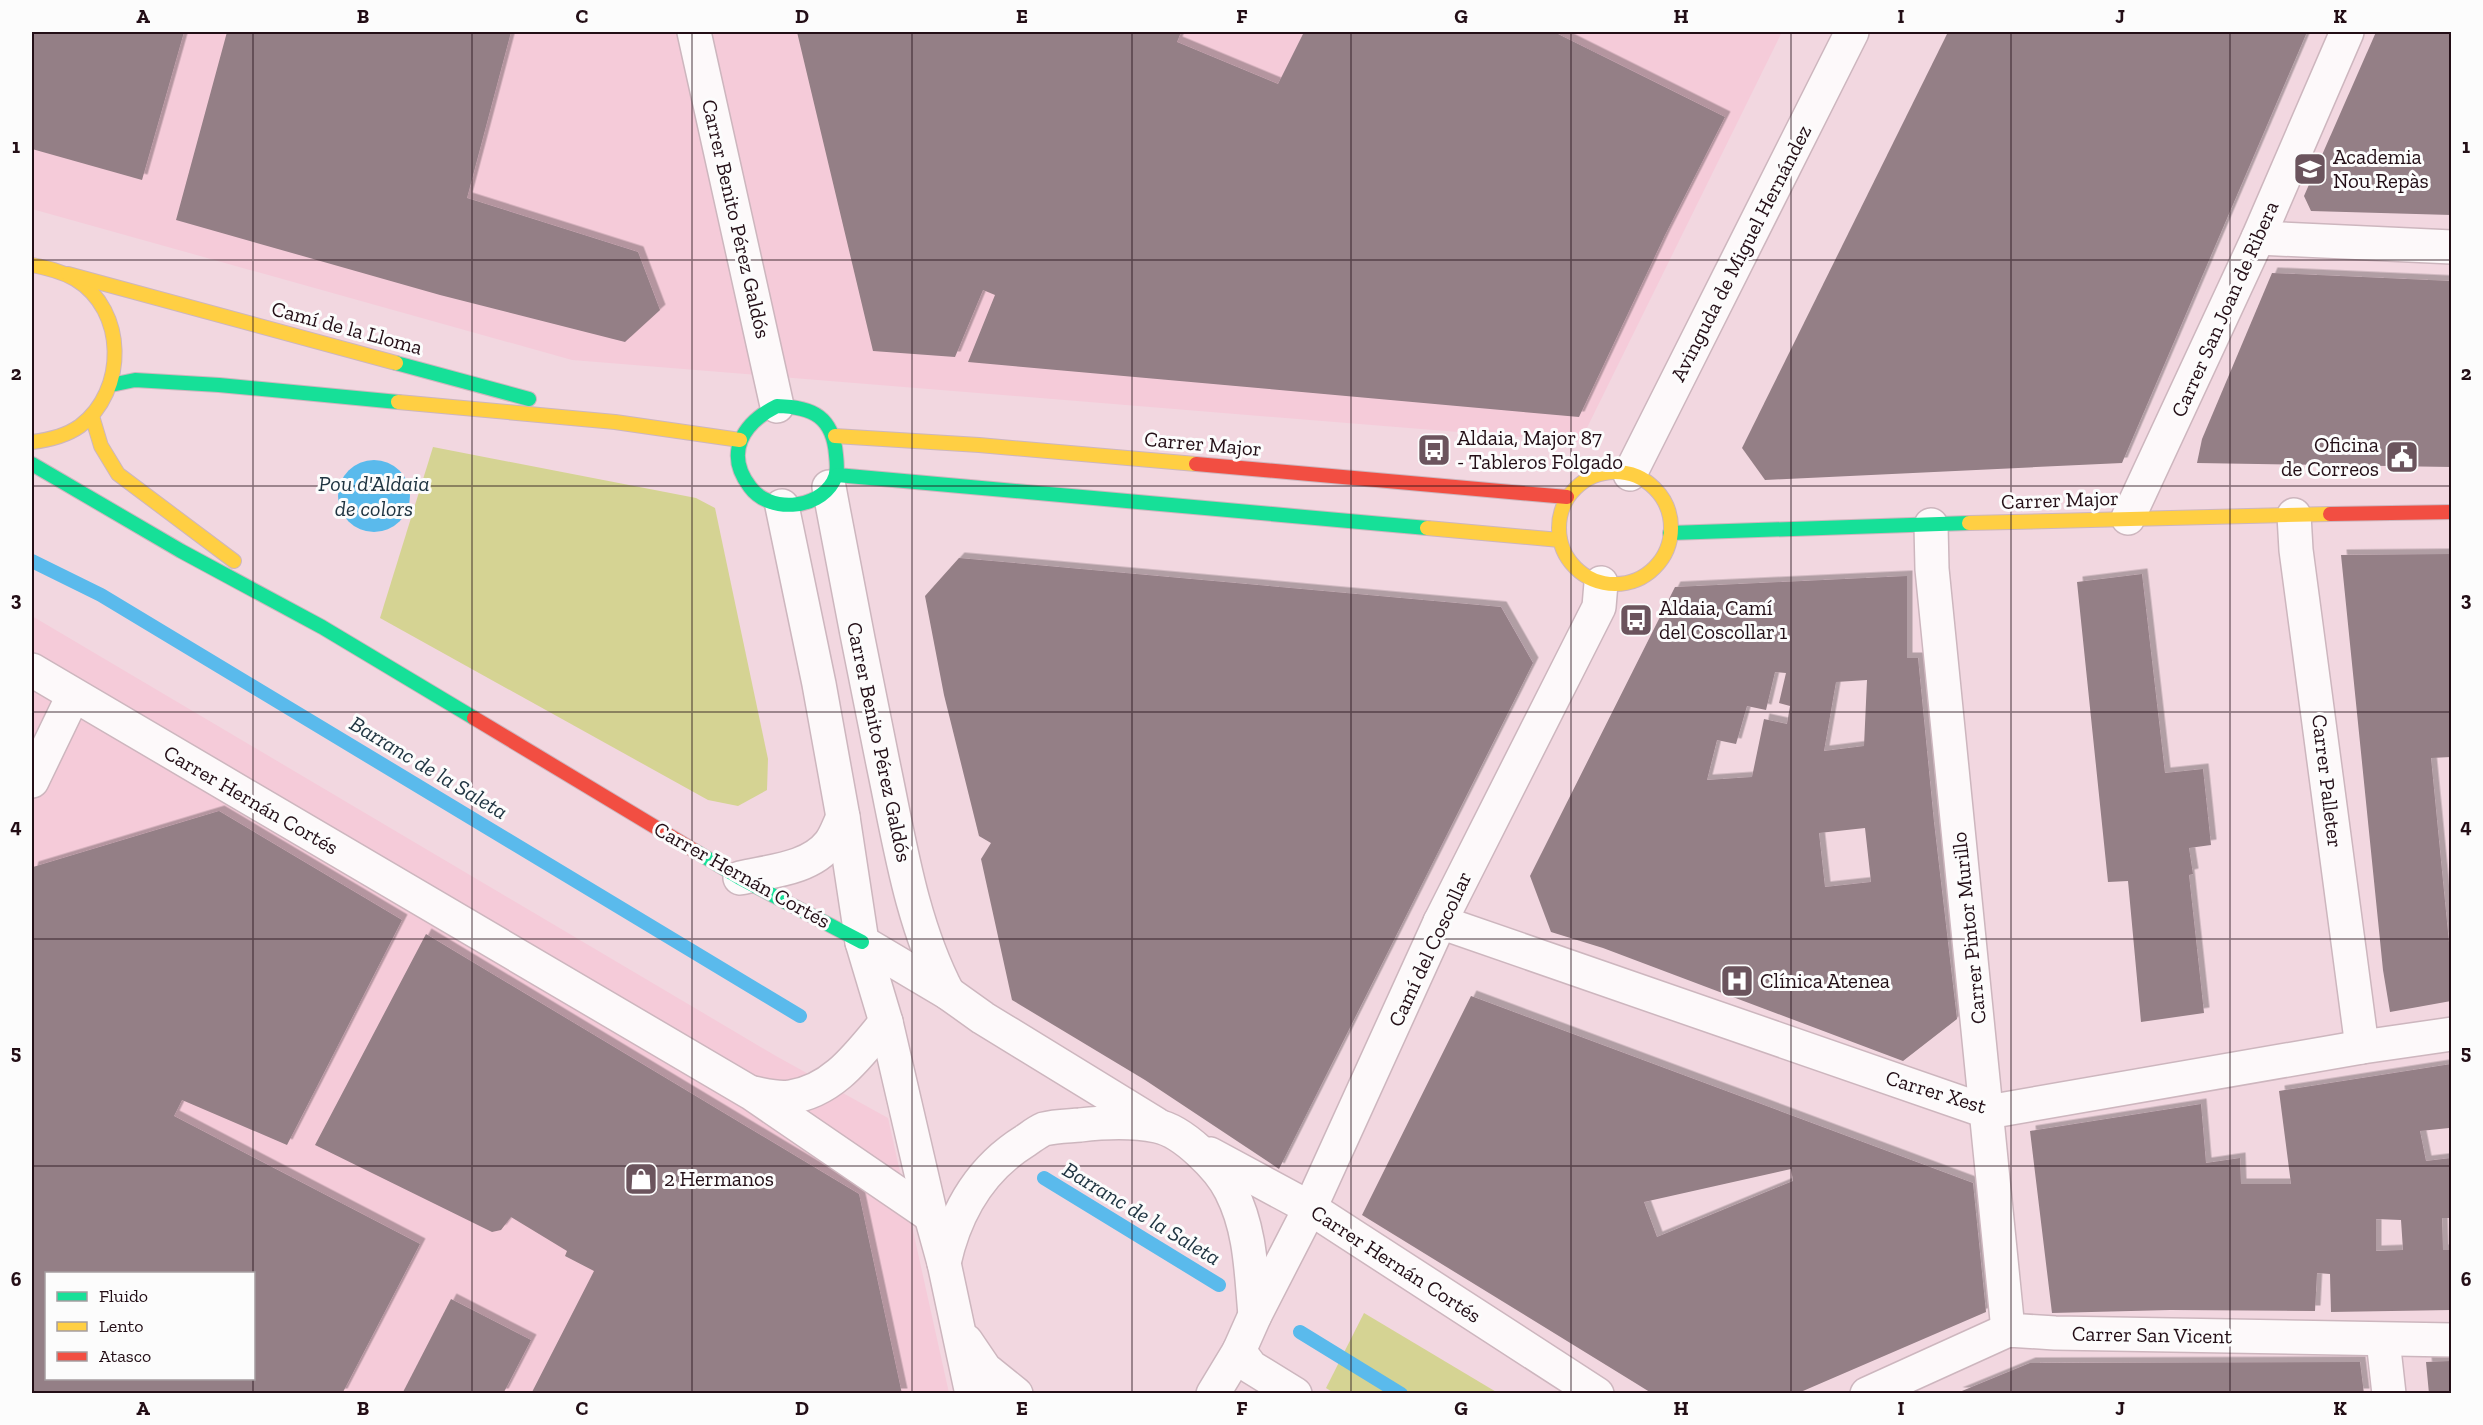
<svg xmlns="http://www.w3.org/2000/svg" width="2483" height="1425" viewBox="0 0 2483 1425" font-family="'Zilla Slab',serif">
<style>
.built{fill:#f5cbd9;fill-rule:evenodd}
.green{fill:#d5d393}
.water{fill:#5abaec}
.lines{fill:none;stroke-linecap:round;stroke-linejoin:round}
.stream{stroke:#5abaec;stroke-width:14}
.building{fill:#947f86;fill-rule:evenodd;filter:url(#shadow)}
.street-casing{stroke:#cdb6be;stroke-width:36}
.fast-casing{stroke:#cdb6be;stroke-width:16}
.slow-casing{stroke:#cdb6be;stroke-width:16}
.jam-casing{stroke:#cdb6be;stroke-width:16}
.street{stroke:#fdf9fa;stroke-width:33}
.fast{stroke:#16e098;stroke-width:14}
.slow{stroke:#ffcf43;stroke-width:14}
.jam{stroke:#f24e42;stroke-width:14}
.grid{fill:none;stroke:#230e16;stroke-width:1.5;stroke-opacity:0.55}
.labels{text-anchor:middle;stroke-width:6;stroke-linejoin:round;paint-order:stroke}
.poi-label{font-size:21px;fill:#230e16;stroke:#fcfcfc;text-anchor:start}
.street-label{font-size:21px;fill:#230e16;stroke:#fcfcfc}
.water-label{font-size:22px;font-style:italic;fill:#203542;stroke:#fcfcfc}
.neatline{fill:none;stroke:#230e16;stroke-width:2}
.grid-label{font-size:20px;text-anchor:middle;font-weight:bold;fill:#230e16}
</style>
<defs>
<filter id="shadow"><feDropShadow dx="5.5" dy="-5.5" stdDeviation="0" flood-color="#0004"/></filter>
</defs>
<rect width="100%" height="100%" fill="#f2d7e0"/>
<!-- built -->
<g class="built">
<polygon points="32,32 1782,32 1580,442 572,360 32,209"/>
<path d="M32,616L776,1056L888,1118L949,1393L32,1394ZM46,1274H254V1378H46Z"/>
</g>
<!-- green -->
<g class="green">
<polygon points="433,447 696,498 715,508 768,759 767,790 738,806 708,800 380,618"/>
<polygon points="1364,1313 1498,1393 1334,1393 1326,1388"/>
</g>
<!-- water -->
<circle class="water" cx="374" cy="496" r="36"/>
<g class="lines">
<!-- stream -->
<g class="stream">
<polyline points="32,561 101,595 800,1016"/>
<polyline points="1044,1178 1219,1285"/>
<polyline points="1300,1332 1401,1394"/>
</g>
</g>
<!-- building -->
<g class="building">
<polygon points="32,32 184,32 142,180 32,149"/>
<polygon points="227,32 511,32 467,198 638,252 660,310 625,342 440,295 176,220"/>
<polygon points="797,32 1181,32 1177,42 1278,84 1304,32 1554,32 1725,117 1665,235 1579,417 968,362 995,295 983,290 955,357 873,351"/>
<polygon points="1948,32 2307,32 2122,463 1765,480 1742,448"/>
<polygon points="2376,32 2451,32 2451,215 2311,211 2304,196"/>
<polygon points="2272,273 2451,281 2451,467 2197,463 2202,439"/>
<polygon points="2451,554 2451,757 2431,758 2451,963 2451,1001 2390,1012 2383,970 2341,555"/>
<polygon points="959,558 1501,607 1533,663 1279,1169 1145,1080 1012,1000 981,859 991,843 979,836 944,695 925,596"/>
<polygon points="2142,574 2165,773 2203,769 2211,845 2189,848 2193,874 2189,875 2204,1013 2141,1022 2128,881 2108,882 2077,582"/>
<path d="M1907,576V658H1918L1934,822L1957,1019L1903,1061L1603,948L1551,932L1530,876L1675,587ZM1775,672L1786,673L1779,703L1790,706L1787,724L1764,719L1752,777L1707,780L1717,740L1736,744L1747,706L1766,710ZM1867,680L1864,746L1824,751L1836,682ZM1865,828L1871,882L1825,887L1819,833Z"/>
<path d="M219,811L402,920L287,1145L182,1100L174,1116L420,1244L342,1394H32V871L33,867ZM46,1274H254V1378H46Z"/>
<polygon points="426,934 859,1194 902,1394 531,1394 594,1271 565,1256 567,1251 511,1217 501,1230 492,1232 315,1145"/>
<path d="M1471,996L1973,1183L1986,1312L1796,1394H1653L1632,1381L1362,1215ZM1791,1169L1793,1181L1657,1237L1644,1202Z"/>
<path d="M2451,1064V1135L2449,1128L2420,1131L2426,1161L2451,1158V1218H2442L2443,1250H2451V1310L2331,1312L2330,1274L2317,1273L2315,1311L2170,1310L2052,1313L2030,1131L2201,1104L2206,1163L2240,1158L2241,1184H2291L2279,1091ZM2376,1219L2401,1220L2403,1250L2376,1251Z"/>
<polygon points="451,1299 531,1340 503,1394 402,1394"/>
<polygon points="2451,1361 2451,1394 2429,1394 2426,1362"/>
<polygon points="2360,1362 2364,1394 1957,1393 2030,1363"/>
</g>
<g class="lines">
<!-- street casing -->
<g class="street-casing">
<g id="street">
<polyline points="694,32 777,406"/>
<polyline points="2258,238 2452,247"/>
<polyline points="1630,474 1852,32"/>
<path d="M829,487C847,584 866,681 886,778C901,851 913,926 948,993"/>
<polyline points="782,506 819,684 843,817 862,942 886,1022 931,1216 944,1263 972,1394"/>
<polyline points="2294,515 2296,550 2362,1047"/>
<polyline points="2128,518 2258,238 2347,32"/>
<polyline points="1931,525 1932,569 2008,1330"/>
<polyline points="32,670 751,1093 931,1216"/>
<polyline points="32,781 73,696"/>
<path d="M740,878C770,871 810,869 830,843C836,835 839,825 843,817"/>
<polyline points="1440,922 1988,1112 2362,1047 2452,1034"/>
<polyline points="862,942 948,993 983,1018 1156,1124"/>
<path d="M753,1093C764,1095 778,1099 790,1097C834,1091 860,1053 886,1022"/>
<polyline points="1210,1154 1310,1208 1597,1394"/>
<path d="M944,1263C955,1213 980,1169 1025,1141C1031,1137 1037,1132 1044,1129C1055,1126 1069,1126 1080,1125C1105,1122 1133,1121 1157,1126C1183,1131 1220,1168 1231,1191C1251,1230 1251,1272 1255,1315"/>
<polyline points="2383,1340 2389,1394"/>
<polyline points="966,1341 985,1369 1016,1394"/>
<polyline points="1239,1351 1251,1367 1295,1394"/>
<polyline points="1213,1394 1239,1351 1255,1315 1310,1208 1440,922 1599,607 1601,583"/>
<polyline points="1867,1394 2008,1330 2055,1333 2452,1340"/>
</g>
</g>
<!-- fast casing -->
<g class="fast-casing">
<g id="fast">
<polyline points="396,363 529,399"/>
<polyline points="111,385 135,380 219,385 398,402"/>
<path d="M777,406C813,407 833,417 836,455C837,464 838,473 833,482C817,510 769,513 750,487C724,453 743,423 777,406Z"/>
<polyline points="32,464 181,551 322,627 474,718"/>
<polyline points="837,475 1427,528"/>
<polyline points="1670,533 1969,523"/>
<polyline points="695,851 740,878 862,942"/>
</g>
</g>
<!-- slow casing -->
<g class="slow-casing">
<g id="slow">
<path d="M32,265C48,268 61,271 75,279C127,310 127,391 80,426C66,436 49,440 32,442"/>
<polyline points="68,274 396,363"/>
<polyline points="398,402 615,422 740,440"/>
<polyline points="92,416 101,446 118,474 234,561"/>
<polyline points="835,436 979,445 1196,464"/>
<circle cx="1615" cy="528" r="56"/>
<polyline points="1969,523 2330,514"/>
<polyline points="1427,528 1560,540"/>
</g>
</g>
<!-- jam casing -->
<g class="jam-casing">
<g id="jam">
<polyline points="1196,464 1567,497"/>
<polyline points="2330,514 2452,512"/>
<polyline points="474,718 695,851"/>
</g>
</g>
<!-- street -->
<use href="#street" class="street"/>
<!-- fast -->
<use href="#fast" class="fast"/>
<!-- slow -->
<use href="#slow" class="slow"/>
<!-- jam -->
<use href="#jam" class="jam"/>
</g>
<!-- grid -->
<path class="grid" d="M253,32V1274M472,32V1394M692,32V1394M912,32V1394M1132,32V1394M1351,32V1394M1571,32V1394M1791,32V1394M2011,32V1394M2230,32V1394M32,260H2452M32,486H2452M32,712H2452M32,939H2452M32,1166H2452M253,1378V1394"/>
<!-- icons -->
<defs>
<g id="school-square" transform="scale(1.725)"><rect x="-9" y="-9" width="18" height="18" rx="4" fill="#6b545d" stroke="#fcfcfc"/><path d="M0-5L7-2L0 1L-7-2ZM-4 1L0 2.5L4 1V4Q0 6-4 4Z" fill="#fff"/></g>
<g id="bus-square" transform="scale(1.725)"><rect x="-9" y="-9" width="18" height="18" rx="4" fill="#6b545d" stroke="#fcfcfc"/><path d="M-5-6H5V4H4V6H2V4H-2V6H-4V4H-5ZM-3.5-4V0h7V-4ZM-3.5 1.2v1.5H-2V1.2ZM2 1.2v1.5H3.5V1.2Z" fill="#fff"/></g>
<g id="civic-square" transform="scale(1.725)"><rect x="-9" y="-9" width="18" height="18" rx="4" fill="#6b545d" stroke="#fcfcfc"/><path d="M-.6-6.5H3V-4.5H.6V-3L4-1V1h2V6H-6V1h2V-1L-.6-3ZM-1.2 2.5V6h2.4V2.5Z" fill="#fff"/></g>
<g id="hospital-square" transform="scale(1.725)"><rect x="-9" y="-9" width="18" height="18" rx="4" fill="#6b545d" stroke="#fcfcfc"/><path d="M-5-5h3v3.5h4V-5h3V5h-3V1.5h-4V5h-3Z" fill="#fff"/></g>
<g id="shop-square" transform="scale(1.725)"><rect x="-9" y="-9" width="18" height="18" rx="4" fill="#6b545d" stroke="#fcfcfc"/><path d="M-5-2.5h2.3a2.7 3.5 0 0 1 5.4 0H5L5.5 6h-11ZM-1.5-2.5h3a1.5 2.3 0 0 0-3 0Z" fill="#fff"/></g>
</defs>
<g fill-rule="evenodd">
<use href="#school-square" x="2310" y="169"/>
<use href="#bus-square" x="1434" y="450"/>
<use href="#civic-square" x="2402" y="457"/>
<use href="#bus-square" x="1636" y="620"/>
<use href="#hospital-square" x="1737" y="981"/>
<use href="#shop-square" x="641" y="1179"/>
</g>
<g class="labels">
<!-- poi labels -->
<g class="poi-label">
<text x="2333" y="164">Academia<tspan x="2333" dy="24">Nou Repàs</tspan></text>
<text x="1457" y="445">Aldaia, Major 87<tspan x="1457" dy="24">- Tableros Folgado</tspan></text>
<text x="2379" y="452" text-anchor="end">Oficina<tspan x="2379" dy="24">de Correos</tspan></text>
<text x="1659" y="615">Aldaia, Camí<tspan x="1659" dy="24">del Coscollar 1</tspan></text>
<text x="1760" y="988">Clínica Atenea</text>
<text x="664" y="1186">2 Hermanos</text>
</g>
<!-- street labels -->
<g class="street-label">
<text transform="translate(736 219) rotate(77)" y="7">Carrer Benito Pérez Galdós</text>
<text transform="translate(1741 253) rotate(-63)" y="7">Avinguda de Miguel Hernández</text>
<text transform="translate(2225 309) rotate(-66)" y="7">Carrer San Joan de Ribera</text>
<text transform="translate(347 328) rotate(15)" y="7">Camí de la Lloma</text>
<text transform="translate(1203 444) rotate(5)" y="7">Carrer Major</text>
<text transform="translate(2060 500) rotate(-2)" y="7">Carrer Major</text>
<text transform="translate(879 742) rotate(78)" y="7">Carrer Benito Pérez Galdós</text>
<text transform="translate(2327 781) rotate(83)" y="7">Carrer Palleter</text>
<text transform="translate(251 800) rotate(30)" y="7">Carrer Hernán Cortés</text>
<text transform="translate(742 875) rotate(29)" y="7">Carrer Hernán Cortés</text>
<text transform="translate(1969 928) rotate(-96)" y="7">Carrer Pintor Murillo</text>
<text transform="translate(1430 949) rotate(-65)" y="7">Camí del Coscollar</text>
<text transform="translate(1936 1092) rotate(17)" y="7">Carrer Xest</text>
<text transform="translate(1396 1264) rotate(33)" y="7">Carrer Hernán Cortés</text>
<text transform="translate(2152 1335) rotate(1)" y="7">Carrer San Vicent</text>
</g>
<!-- water labels -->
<g class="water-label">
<text x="374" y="491">Pou d'Aldaia<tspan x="374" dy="25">de colors</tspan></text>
<text transform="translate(429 767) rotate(31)" y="8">Barranc de la Saleta</text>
<text transform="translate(1142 1213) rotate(31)" y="8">Barranc de la Saleta</text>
</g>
</g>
<!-- border -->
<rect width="2483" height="1425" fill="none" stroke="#fcfcfc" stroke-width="66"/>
<!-- legend -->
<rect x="45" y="1272" width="210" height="108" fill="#fcfcfc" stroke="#a59da0" stroke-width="1.5"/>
<rect x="57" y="1292" width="30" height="9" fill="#16e098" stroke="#a59da0" stroke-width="1.5"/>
<text x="99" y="1302" font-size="18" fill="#230e16">Fluido</text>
<rect x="57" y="1322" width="30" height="9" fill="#ffcf43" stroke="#a59da0" stroke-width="1.5"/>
<text x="99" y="1332" font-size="18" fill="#230e16">Lento</text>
<rect x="57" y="1352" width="30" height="9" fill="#f24e42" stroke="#a59da0" stroke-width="1.5"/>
<text x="99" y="1362" font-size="18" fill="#230e16">Atasco</text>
<rect x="33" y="33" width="2417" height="1359" class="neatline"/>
<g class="grid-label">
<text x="143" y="23">A</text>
<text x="363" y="23">B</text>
<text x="582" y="23">C</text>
<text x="802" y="23">D</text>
<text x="1022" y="23">E</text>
<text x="1242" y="23">F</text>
<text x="1461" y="23">G</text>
<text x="1681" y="23">H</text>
<text x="1901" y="23">I</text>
<text x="2120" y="23">J</text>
<text x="2340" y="23">K</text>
<text x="16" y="153">1</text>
<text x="2466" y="153">1</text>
<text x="16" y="380">2</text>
<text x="2466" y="380">2</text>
<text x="16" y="606">3</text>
<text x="2466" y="606">3</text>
<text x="16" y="833">4</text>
<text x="2466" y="833">4</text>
<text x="16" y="1059">5</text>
<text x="2466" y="1059">5</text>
<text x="16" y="1286">6</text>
<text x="2466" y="1286">6</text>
<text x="143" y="1415">A</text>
<text x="363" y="1415">B</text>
<text x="582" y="1415">C</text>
<text x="802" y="1415">D</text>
<text x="1022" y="1415">E</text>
<text x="1242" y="1415">F</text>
<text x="1461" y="1415">G</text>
<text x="1681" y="1415">H</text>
<text x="1901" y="1415">I</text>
<text x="2120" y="1415">J</text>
<text x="2340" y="1415">K</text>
</g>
</svg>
